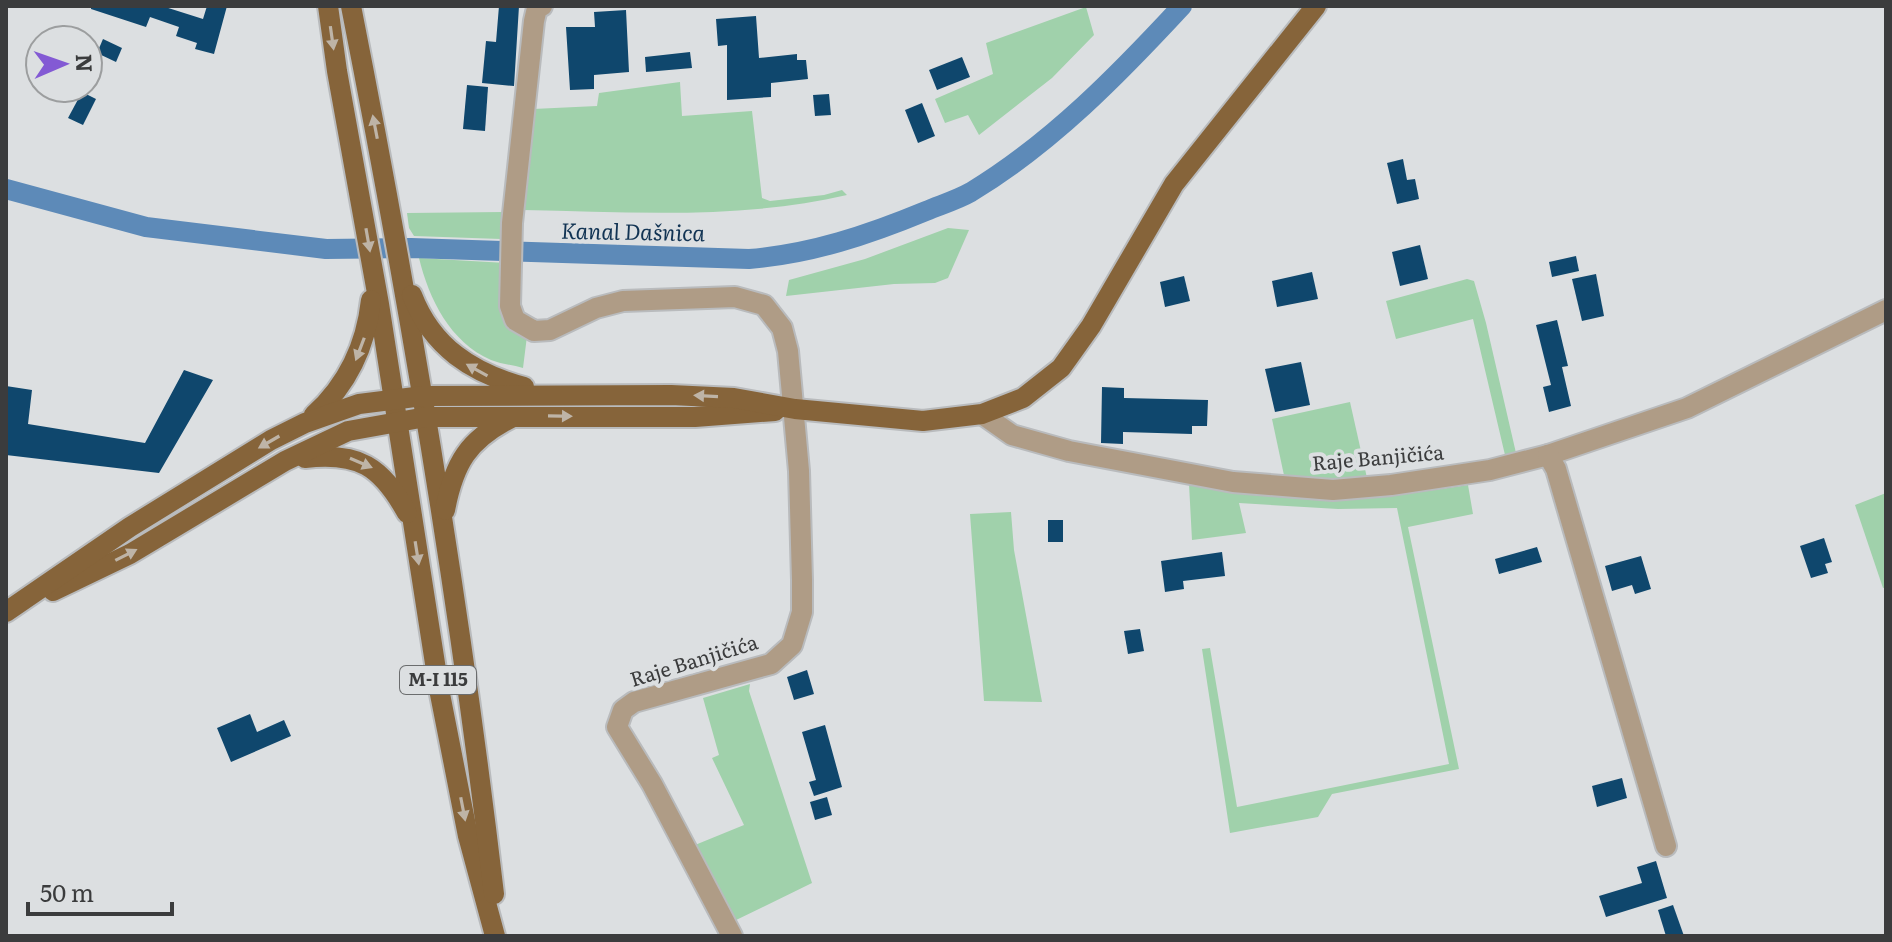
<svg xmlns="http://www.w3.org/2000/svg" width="1892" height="942" viewBox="0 0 1892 942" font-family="Literata,serif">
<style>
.green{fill:#a0d1ab}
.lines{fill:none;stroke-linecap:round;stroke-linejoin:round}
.canal{stroke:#5d8ab8;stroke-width:20}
.building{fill:#0f476d}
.minor-casing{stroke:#b9bbbd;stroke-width:24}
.major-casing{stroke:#b9bbbd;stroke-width:24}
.minor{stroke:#af9c86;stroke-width:20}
.major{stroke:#86643a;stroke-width:20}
.oneway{fill:#beb4a7}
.labels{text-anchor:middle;stroke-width:8;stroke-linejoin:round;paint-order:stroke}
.shield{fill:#dcdfe1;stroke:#6b6d6e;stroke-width:2}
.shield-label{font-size:18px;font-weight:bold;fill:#3b3c3d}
.street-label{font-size:20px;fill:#3b3c3d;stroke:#dcdfe1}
.water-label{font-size:22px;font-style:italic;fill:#113353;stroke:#dcdfe1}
</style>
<rect width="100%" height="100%" fill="#dcdfe1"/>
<!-- green -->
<g class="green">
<polygon points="1086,7 1094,35 1052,78 979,135 968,115 945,123 935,99 993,74 986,43"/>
<path d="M680,82L682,116L752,111L762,198L770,201L824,195L842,190L847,195C740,220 631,212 523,210L533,109L597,106L599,93Z"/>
<polygon points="503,212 501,239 414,236 409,228 407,213"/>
<polygon points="948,228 969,230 948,278 935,283 894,284 786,296 789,280 865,259"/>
<path d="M419,258L506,263L527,336L523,368C513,365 501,364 491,360C450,342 429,299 419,258Z"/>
<polygon points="1467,279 1474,281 1486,323 1516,453 1505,455 1473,319 1396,339 1386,301"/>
<polygon points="1350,402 1367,478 1285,480 1272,419"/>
<path d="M1189,484C1215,488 1242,494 1269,496C1336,502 1402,495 1468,485L1473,514L1408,527L1459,769L1332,794L1318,817L1230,833L1202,649L1210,648L1237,807L1449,764L1397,508L1338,509L1239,503L1246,533L1192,540Z"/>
<polygon points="1886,493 1886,587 1883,588 1855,505"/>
<polygon points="1011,512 1014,550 1042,702 984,701 970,514"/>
<polygon points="750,684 749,691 812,883 732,922 695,845 744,825 712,758 719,755 703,698"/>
</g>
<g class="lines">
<!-- canal -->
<path class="canal" d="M6,189L146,227L326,249L411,248L749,259C811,254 868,235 926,211C940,205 957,200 971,192C1052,143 1119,74 1182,6"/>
</g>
<!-- building -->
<g class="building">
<polygon points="91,6 162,6 203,19 207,6 227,6 214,54 195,49 197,43 176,36 179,27 150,17 146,27 91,9"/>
<polygon points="499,6 519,6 514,86 482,83 486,41 496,42"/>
<polygon points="626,10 629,72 594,75 594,89 570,90 566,27 595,27 594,12"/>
<polygon points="756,16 759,58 797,54 797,60 806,60 808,79 771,83 771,97 727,100 727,45 718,46 716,19"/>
<polygon points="103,39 122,48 116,62 97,53"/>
<polygon points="690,52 692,68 646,72 645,57"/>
<polygon points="962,57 970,77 937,90 929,70"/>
<polygon points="467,85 488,87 485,131 463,129"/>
<polygon points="82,92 96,99 83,125 68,118"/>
<polygon points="829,94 831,115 815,116 813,95"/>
<polygon points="922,103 935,136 918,143 905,110"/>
<polygon points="1403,159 1407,180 1415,179 1419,199 1397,204 1387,163"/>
<polygon points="1420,245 1428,279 1400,286 1392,252"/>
<polygon points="1576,256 1579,271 1552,277 1549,262"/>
<polygon points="1312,272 1318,299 1277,307 1272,281"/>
<polygon points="1596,274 1604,316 1582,321 1572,279"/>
<polygon points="1184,276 1190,301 1165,307 1160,282"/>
<polygon points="1557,320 1568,366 1562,367 1571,406 1549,412 1543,387 1551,385 1536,325"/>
<polygon points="1301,362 1310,405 1275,412 1265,369"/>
<polygon points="184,370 213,380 159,473 6,455 6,386 32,390 28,424 145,443"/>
<polygon points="1102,387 1124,388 1124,398 1208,400 1207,426 1192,426 1192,434 1123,432 1123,444 1101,443"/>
<rect x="1048" y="520" width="15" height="22"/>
<polygon points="1824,538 1832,562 1825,564 1828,573 1811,578 1800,546"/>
<polygon points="1537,547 1542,562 1499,574 1495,559"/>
<polygon points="1222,552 1225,576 1183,581 1184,589 1165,592 1161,561"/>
<polygon points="1641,556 1651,589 1635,594 1632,585 1612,591 1605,566"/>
<polygon points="1140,629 1144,651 1128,654 1124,631"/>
<polygon points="807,670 814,694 794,700 787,677"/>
<polygon points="250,714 257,732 284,720 291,736 231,762 217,728"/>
<polygon points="825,725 842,787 814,796 809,782 816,780 802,732"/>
<polygon points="1622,778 1627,798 1597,807 1592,786"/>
<polygon points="827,797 832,815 815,820 810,802"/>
<polygon points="1656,861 1667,898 1606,917 1599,896 1642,883 1637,867"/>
<polygon points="1673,905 1684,936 1666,936 1658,910"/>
</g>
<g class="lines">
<!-- minor casing -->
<g class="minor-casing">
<g id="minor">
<polyline points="542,6 537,8 534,21 512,223 510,306 515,320 534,331 550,330 596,308 623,301 735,297 764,305 782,328 788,351 799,471 802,580 802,612 792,645 771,664 634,702 623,710 617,727 652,784 732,936"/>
<polyline points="982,414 1012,435 1069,451 1233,482 1333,490 1391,485 1490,470 1548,455 1687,408 1886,310"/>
<polyline points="1548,455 1556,469 1666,846"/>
</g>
</g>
<!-- major casing -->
<g class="major-casing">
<g id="major">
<polyline points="328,6 337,71 379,304 439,689 468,836 495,936"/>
<path d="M351,6C409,300 459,596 494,894"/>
<path d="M412,295C432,347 472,373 524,387"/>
<path d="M314,415C348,384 366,346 371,300"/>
<path d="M305,458C359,452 381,466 407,513"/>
<path d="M445,510C454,463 468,440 511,418"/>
<polyline points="53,591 130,554 285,461 348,431 426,417 695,417 775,411"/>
<polyline points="6,612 130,527 271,440 305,423 359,404 423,396 671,395 734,398 795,409 923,421 982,414 1023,398 1061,368 1091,326 1174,184 1316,6"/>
</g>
</g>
<!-- minor -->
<use href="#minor" class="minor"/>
<!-- major -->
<use href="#major" class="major"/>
</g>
<!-- one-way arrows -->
<defs><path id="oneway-solid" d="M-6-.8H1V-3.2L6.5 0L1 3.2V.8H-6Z" transform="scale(2)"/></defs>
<g class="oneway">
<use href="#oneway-solid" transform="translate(332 38) rotate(82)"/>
<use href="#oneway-solid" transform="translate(375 127) rotate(-101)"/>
<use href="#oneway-solid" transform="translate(368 240) rotate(80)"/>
<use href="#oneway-solid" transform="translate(360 349) rotate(111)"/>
<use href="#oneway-solid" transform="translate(477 370) rotate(-151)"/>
<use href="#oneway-solid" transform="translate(706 396) rotate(-177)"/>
<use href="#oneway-solid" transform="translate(560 416) rotate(1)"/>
<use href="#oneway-solid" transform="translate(269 442) rotate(150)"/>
<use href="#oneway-solid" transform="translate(361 463) rotate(23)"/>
<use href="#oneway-solid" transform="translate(417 553) rotate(81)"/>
<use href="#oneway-solid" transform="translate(126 555) rotate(-27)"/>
<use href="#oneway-solid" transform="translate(463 809) rotate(79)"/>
</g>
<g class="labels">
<!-- shield labels -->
<rect class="shield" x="400" y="666" width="76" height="28" rx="6"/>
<g class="shield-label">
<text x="438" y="686">M-I 115</text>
</g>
<!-- street labels -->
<g class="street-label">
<text transform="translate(1378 458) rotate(-5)" y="7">Raje Banjičića</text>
<text transform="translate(694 661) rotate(-17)" y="7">Raje Banjičića</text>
</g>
<!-- water labels -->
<g class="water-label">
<text transform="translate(633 232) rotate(1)" y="8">Kanal Dašnica</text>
</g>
</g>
<!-- border -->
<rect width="1892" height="942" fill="none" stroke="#3b3c3d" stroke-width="16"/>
<!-- north arrow -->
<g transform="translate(64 64) rotate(88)"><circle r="38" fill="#dcdfe1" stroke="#9c9e9f" stroke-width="2"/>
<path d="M0-6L14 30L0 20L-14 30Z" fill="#835ad4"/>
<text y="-12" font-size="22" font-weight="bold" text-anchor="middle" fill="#3b3c3d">N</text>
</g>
<!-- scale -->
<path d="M28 902v12h144v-12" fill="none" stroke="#3b3c3d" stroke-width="4"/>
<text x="40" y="902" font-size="24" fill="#3b3c3d" stroke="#dcdfe1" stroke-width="6" paint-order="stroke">50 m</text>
</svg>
